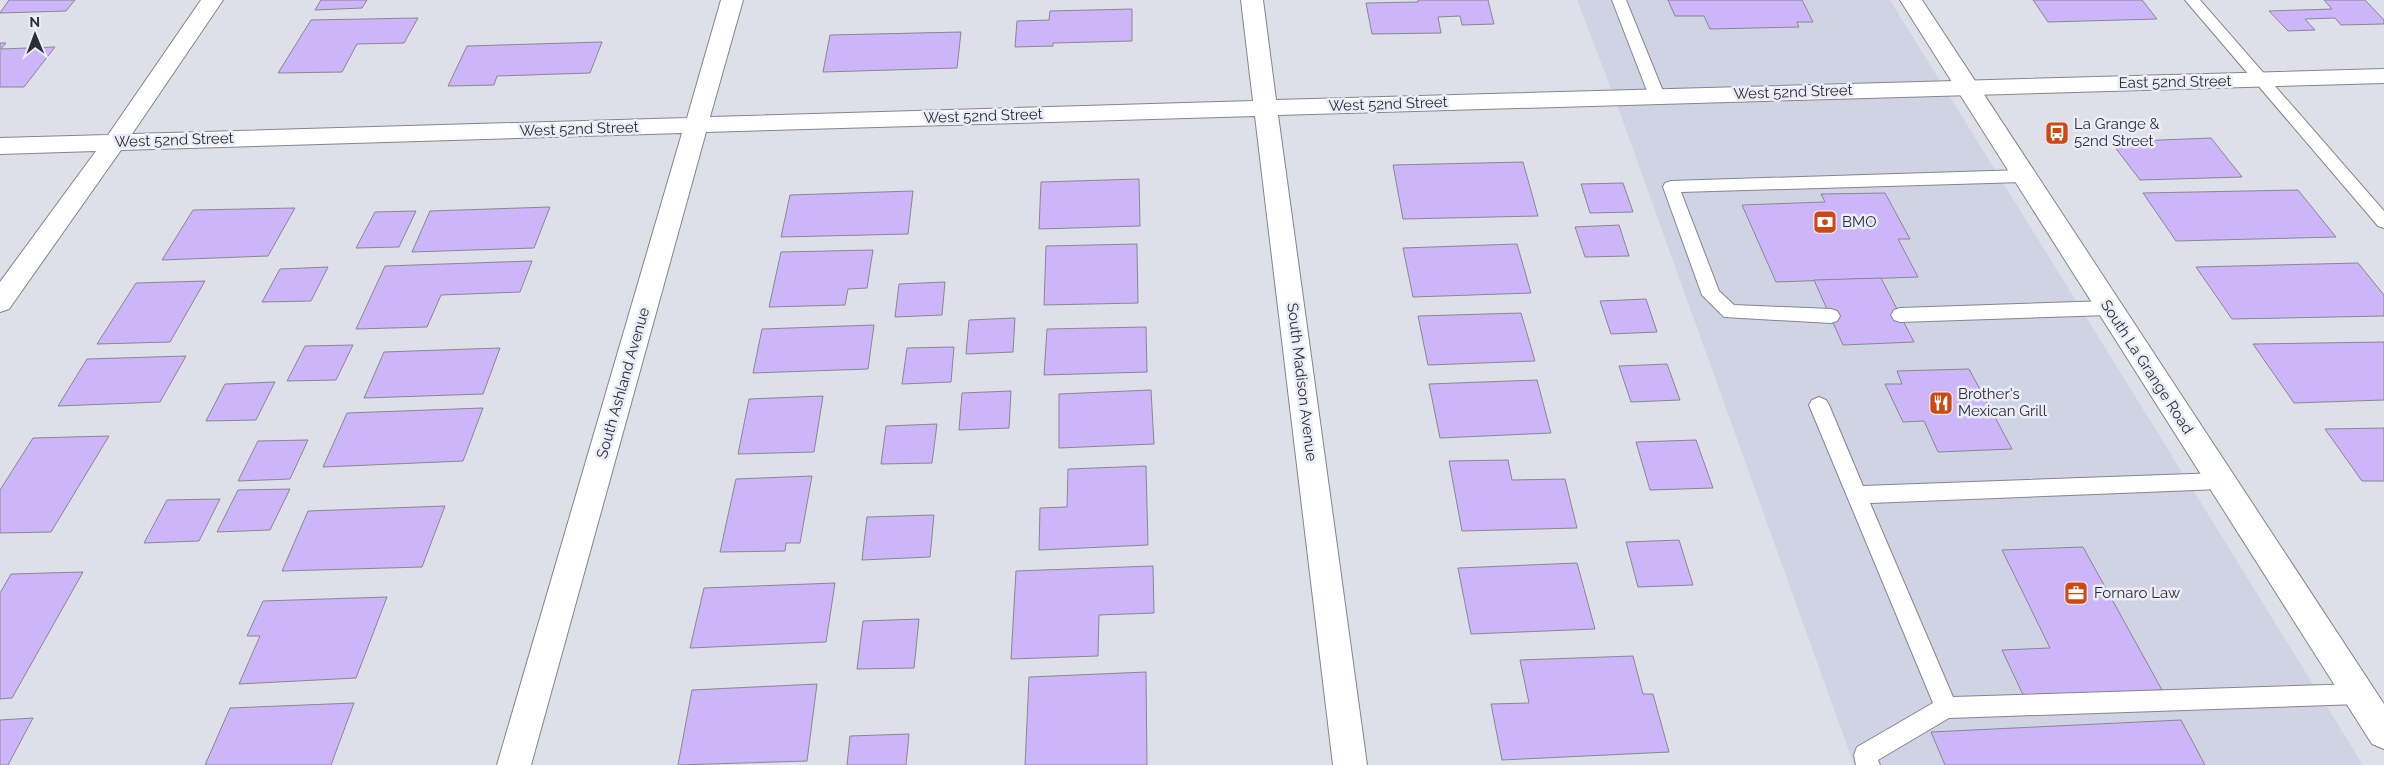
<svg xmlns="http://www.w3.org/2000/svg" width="2384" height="765" viewBox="0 0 2384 765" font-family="Raleway,sans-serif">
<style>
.built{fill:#cfd3e4}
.building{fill:#ccb5f8;stroke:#8a8791}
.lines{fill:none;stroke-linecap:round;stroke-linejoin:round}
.service-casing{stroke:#83858e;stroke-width:2}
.minor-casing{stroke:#83858e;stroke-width:2}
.primary-casing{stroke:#83858e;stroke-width:2}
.service{fill:#fff;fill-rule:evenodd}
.minor{fill:#fff;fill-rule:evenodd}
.primary{fill:#fff;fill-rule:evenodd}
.labels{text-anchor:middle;stroke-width:5;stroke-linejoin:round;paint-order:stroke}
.street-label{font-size:15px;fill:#2d2e32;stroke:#eaecf7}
.poi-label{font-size:15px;fill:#2d2e32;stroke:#eaecf7;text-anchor:start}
</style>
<rect width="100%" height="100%" fill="#dddfe9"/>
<!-- built -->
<polygon class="built" points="1577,0 1890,0 2363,765 1854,765 1615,99"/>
<!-- building -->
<g class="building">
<polygon points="9,0 75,0 66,11 0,13"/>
<polygon points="321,0 367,0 362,8 315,10"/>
<polygon points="1418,0 1488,0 1494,24 1462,25 1460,16 1438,17 1441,33 1372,34 1366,3 1418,2"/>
<polygon points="1668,0 1802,0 1813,22 1797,22 1799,27 1710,29 1704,16 1675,16"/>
<polygon points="2033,0 2142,0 2157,19 2048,22"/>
<polygon points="2324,0 2365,0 2384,20 2384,24 2341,25 2335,18 2305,19 2315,30 2288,31 2269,11 2332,9"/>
<polygon points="1132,9 1132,41 1053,43 1053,46 1015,47 1017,21 1049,20 1050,11"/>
<polygon points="418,18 404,43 357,44 342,72 278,73 311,20"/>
<polygon points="961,32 957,68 823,72 830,35"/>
<polygon points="602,42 590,73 497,76 494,85 448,86 467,46"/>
<polygon points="0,43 6,43 1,49 55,47 24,87 0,87"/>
<polygon points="2211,138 2242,177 2140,180 2111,142"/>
<polygon points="1523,162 1538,216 1403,219 1393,165"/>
<polygon points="1139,179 1140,226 1039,229 1041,182"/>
<polygon points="1623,183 1633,212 1590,213 1581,184"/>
<polygon points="2298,190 2336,237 2176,241 2143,193"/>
<polygon points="913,191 908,234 781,237 790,195"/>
<polygon points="1885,193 1910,239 1898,239 1918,277 1776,282 1742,205 1825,202 1821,194"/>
<polygon points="550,207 534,248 412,252 430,211"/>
<polygon points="295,208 268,256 162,260 193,210"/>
<polygon points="416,211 399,247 356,248 375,212"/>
<polygon points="1619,225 1629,256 1585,257 1575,227"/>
<polygon points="1137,244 1138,303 1044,305 1046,246"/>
<polygon points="1517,244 1531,293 1413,297 1403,248"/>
<polygon points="873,250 867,288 848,289 845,305 769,307 781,252"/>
<polygon points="532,261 520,292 441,295 427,327 356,329 385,266"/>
<polygon points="2358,263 2384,295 2384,316 2232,319 2196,267"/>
<polygon points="328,267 311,301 262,302 280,269"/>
<polygon points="1881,278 1914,342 1843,345 1814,280"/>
<polygon points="205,281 170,342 97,344 136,283"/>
<polygon points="945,282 942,315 895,317 899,284"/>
<polygon points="1646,299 1657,332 1611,334 1600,301"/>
<polygon points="1521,313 1535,361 1428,365 1418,316"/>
<polygon points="1015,318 1013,352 966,354 969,320"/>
<polygon points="874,325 868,369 753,373 762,329"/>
<polygon points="1146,327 1147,372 1044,375 1047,329"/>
<polygon points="2384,342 2384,400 2294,403 2253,344"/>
<polygon points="353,345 336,380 287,381 305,346"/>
<polygon points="954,347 951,382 902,384 907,348"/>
<polygon points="500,348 483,394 364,398 384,352"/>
<polygon points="186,356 160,402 58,406 87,359"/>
<polygon points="1667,364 1680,400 1631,402 1619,366"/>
<polygon points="1969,369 2012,449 1938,452 1924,421 1903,422 1885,384 1902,384 1897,371"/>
<polygon points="1537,380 1551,433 1440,438 1429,384"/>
<polygon points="275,382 256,420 206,421 225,384"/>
<polygon points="1151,390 1154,444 1059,448 1059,394"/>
<polygon points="1011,391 1009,428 959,430 962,393"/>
<polygon points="823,396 814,452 738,454 749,399"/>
<polygon points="483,408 463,461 323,467 347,413"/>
<polygon points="937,424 932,463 881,464 886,426"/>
<polygon points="2384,428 2384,481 2362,481 2325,429"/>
<polygon points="109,436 51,532 0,533 0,490 33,438"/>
<polygon points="308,440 290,479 238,481 258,441"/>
<polygon points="1696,440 1713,488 1650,490 1636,442"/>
<polygon points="1508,460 1512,480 1565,479 1577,528 1462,531 1449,461"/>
<polygon points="1146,466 1148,545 1039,550 1040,508 1067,507 1068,469"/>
<polygon points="812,476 800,543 786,543 785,551 720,552 736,479"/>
<polygon points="290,489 270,530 217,532 238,490"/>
<polygon points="220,499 199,541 144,543 167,500"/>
<polygon points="445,506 422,567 282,571 308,511"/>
<polygon points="934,515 930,557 862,560 867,517"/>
<polygon points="1679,540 1693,585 1638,587 1626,542"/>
<polygon points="2083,547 2162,690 2024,697 2002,650 2050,648 2002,550"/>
<polygon points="1577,563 1595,629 1471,634 1458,568"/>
<polygon points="1153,566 1154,613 1099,615 1098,656 1011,659 1016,571"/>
<polygon points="83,572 12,698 0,699 0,593 11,574"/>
<polygon points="835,583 826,642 690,648 704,588"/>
<polygon points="387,597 356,678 239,684 260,636 247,636 263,601"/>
<polygon points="919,619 914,668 857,669 863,621"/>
<polygon points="1633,656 1643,694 1653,694 1669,752 1502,760 1491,704 1529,703 1520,660"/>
<polygon points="1146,672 1147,765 1025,765 1029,677"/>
<polygon points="817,684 807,761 678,765 692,690"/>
<polygon points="354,703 331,765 205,765 230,708"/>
<polygon points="33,718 8,765 0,765 0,720"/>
<polygon points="2181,720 2205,765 1945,765 1931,732"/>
<polygon points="909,734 906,765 847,765 850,736"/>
</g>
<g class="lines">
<!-- service casing -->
<g class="service-casing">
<g id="service">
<polygon points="1612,0 1626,0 1665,96 1662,100 1652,100 1649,96"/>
<polygon points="2185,0 2200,0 2384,211 2384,228 2378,226"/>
<polygon points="2023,170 2029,172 2031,176 2029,180 2023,182 1681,192 1719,291 1734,305 1831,309 1837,311 1840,316 1837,321 1831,323 1724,317 1702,295 1663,187 1665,183 1671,181"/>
<polygon points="2108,301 2114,303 2117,308 2114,313 2108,315 1900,322 1894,320 1891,315 1894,310 1900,308"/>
<polygon points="1819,397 1826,400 1829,405 1863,486 2220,473 2227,475 2230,481 2227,487 2220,489 1870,503 1953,697 2359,684 2367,687 2370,694 2367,701 2359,704 1949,718 1878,760 1880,765 1856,765 1854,755 1857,747 1933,703 1809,405 1812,400"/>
</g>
</g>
<!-- minor casing -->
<g class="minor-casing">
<polygon id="minor" points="201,0 223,0 132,134 687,118 721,0 743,0 710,117 1253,101 1241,0 1263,0 1276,100 2384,69 2384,83 1278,115 1367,765 1333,765 1255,116 706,132 531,765 497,765 682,133 121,150 9,309 0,312 0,282 96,151 0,154 0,138 108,135"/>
</g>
<!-- primary casing -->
<g class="primary-casing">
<polygon id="primary" points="1900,0 1922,0 2384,704 2384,749 2372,744"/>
</g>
<!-- service -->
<use href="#service" class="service"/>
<!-- minor -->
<use href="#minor" class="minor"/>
<!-- primary -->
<use href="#primary" class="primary"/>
</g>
<!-- icons -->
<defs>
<g id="bus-square" transform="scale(1.25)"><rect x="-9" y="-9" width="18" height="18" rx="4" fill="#ce4811" stroke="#eaecf7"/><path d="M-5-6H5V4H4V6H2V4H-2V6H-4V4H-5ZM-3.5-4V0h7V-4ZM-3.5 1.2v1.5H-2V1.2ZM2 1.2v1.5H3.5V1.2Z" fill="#fff"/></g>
<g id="bank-square" transform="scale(1.25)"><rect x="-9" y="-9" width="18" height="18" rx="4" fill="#ce4811" stroke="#eaecf7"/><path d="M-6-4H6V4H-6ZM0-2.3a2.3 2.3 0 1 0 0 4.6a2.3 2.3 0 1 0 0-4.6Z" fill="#fff"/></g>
<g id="restaurant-square" transform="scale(1.25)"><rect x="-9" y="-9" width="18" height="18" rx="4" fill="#ce4811" stroke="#eaecf7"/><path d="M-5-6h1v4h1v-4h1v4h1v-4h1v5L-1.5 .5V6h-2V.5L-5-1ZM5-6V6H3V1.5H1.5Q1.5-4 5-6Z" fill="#fff"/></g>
<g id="office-square" transform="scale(1.25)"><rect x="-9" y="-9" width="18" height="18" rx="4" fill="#ce4811" stroke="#eaecf7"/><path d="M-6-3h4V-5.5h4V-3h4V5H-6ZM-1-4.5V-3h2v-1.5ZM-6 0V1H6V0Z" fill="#fff"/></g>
</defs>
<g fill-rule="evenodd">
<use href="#bus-square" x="2057" y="133"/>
<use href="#bank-square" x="1825" y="222"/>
<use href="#restaurant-square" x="1941" y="403"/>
<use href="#office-square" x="2076" y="593"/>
</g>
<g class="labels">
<!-- street labels -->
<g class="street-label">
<text transform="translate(2175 82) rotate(-1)" y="5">East 52nd Street</text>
<text transform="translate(1793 92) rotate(-2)" y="5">West 52nd Street</text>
<text transform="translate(1388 104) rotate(-2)" y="5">West 52nd Street</text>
<text transform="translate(983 116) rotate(-2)" y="5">West 52nd Street</text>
<text transform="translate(579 129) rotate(-2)" y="5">West 52nd Street</text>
<text transform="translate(174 140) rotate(-2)" y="5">West 52nd Street</text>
<text transform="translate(2147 367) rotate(57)" y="5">South La Grange Road</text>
<text transform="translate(1302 382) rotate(83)" y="5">South Madison Avenue</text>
<text transform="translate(623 383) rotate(-74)" y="5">South Ashland Avenue</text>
</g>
<!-- poi labels -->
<g class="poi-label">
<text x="2074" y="129">La Grange &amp;<tspan x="2074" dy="17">52nd Street</tspan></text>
<text x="1842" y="227">BMO</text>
<text x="1958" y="399">Brother's<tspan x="1958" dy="17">Mexican Grill</tspan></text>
<text x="2094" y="598">Fornaro Law</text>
</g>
</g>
<!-- north arrow -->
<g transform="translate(35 35) rotate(359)" stroke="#eaecf7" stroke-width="4" paint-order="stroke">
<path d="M0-4L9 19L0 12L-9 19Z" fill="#2d2e32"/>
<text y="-8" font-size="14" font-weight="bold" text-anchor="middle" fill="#2d2e32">N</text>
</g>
</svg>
